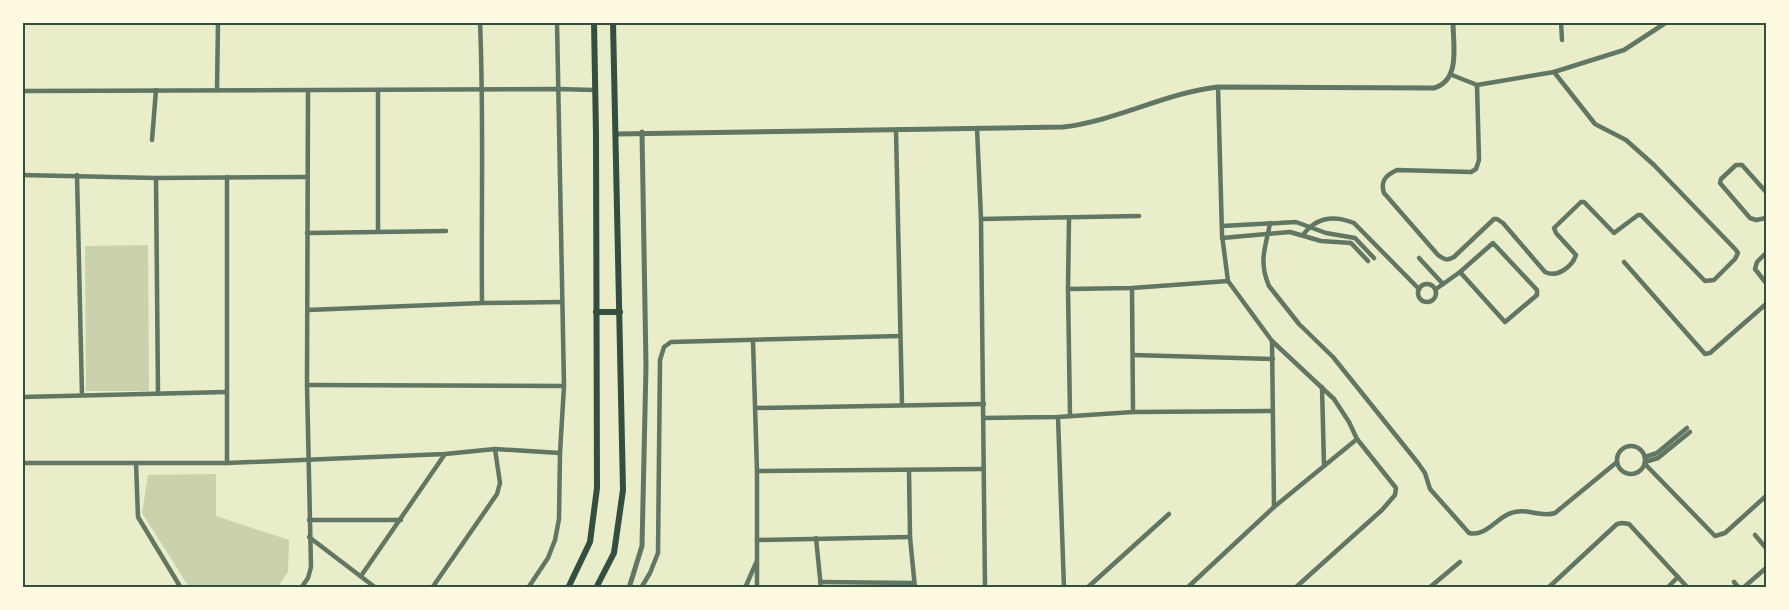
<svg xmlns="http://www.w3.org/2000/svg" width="1789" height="610" viewBox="0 0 1789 610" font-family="'Titillium Web',sans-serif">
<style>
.green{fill:#cad2ad}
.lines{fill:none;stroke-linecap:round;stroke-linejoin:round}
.minor{stroke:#617663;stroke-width:4.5}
.tertiary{stroke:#617663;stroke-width:5}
.secondary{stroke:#344e41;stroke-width:6}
.neatline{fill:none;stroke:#344e41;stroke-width:2}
</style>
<rect width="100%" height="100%" fill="#e9edc9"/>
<!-- green -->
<g class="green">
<polygon points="148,245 149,391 86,391 85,246"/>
<polygon points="216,474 216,516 289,540 288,572 278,587 189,587 142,513 148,475"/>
</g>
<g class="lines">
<!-- minor -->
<g class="minor">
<path d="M480,22C484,116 481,209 482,303"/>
<polyline points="1561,22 1562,40"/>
<polyline points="1452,75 1477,85 1554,72 1624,50 1667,22"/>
<path d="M1477,85L1479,160L1476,169L1471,172L1397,170C1386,175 1380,181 1384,193L1438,255C1445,260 1447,261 1454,257L1494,219H1497L1503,223L1545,272C1557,278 1572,267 1576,255L1556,233L1554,228L1581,202H1584L1614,233L1638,215H1641L1705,281L1714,280L1735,259L1738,253L1736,250L1654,165L1626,140L1595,124L1554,72"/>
<polyline points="1218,87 1222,235 1228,281 1272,341 1334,399 1349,422 1357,439 1396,488 1395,495 1382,510 1295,588"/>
<polyline points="217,90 218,22"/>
<polyline points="22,91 558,89 594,90"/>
<polyline points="977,128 981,219 985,588"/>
<polyline points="896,130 902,404"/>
<polyline points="152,140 156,90"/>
<polyline points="22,175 156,178 307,177"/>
<polyline points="77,175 82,395"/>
<polyline points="156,178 158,394"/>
<polyline points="1766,192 1742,165 1736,165 1721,179 1720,183 1750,218 1756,220 1766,218"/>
<polyline points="1069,218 1068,289 1070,416"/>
<polyline points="981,219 1139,216"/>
<path d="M1270,223C1266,247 1258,260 1269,286L1299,324L1333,357L1418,463L1425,473L1430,489L1469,533C1486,537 1496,518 1511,513C1526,507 1540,518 1555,513L1617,462"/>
<polyline points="1222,226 1296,222 1326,233 1355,238 1374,258"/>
<polyline points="378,231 378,90"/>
<polyline points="307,233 446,231"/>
<path d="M1303,235C1316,217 1334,215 1354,223L1419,289"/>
<polyline points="1222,238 1290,232 1321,241 1351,243 1368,261"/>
<polyline points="1766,253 1757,262 1755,269 1766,283"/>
<polyline points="1419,258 1443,284"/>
<polyline points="1624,262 1705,354 1710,353 1766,304"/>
<circle cx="1427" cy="293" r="9"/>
<polyline points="1132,288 1133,412"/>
<polyline points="1068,289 1132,288 1228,281"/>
<polyline points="1436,289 1460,272 1493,243 1537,290 1537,295 1505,322 1460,272"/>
<polyline points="308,310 482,303 561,302"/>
<polyline points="753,341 757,471 757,588"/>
<polyline points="1272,341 1274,507"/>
<polyline points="1133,355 1273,359"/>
<polyline points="307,385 564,386"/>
<polyline points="1322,387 1324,465"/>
<polyline points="22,397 226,392"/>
<polyline points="755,408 984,404"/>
<polyline points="1058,417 1064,588"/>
<polyline points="984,418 1058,417 1133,412 1271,411"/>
<circle cx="1631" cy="460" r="14"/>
<polyline points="1645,457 1657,453 1687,428"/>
<polyline points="1645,462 1658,458 1690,432"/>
<polyline points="22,463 227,463 445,454 495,449 560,453"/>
<polyline points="136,463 138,517 181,588"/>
<polyline points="227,463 227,177"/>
<polyline points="1645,464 1715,536 1725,533 1766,496"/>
<polyline points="909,470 910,537 915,588"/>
<polyline points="757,471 984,469"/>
<polyline points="309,520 401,520"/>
<polyline points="1755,535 1766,548"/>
<polyline points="309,537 376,588"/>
<polyline points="816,538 821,588"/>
<polyline points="757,540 910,537"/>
<polyline points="361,576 445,454"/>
<polyline points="820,582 914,583"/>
<polyline points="1734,582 1739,588"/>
<polyline points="301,588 308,578 311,567 307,385 308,91"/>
<polyline points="432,588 497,494 500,483 495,449"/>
<polyline points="528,588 548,558 555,540 559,519 560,453 564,386 557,22"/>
<polyline points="641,588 650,573 658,553 660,360 664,347 671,342 900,336"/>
<polyline points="745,588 756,563"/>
<polyline points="1087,588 1169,514"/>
<polyline points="1187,588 1274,507 1357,439"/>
<polyline points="1429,588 1460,562"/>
<polyline points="1548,588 1617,524 1622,523 1629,524 1688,588"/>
<polyline points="1667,588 1678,577"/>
<polyline points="1743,588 1766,568"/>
</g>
<!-- tertiary -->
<g class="tertiary">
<path d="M617,134L1063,127C1116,121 1165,93 1218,87L1434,88C1461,80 1453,45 1453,22"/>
<polyline points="629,588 642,546 646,366 642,132"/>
</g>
<!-- secondary -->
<g class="secondary">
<polyline points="596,312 620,312"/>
<polyline points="568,588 590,542 597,488 596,134 594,22"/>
<polyline points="596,588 614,553 623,490 613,22"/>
</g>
</g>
<!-- border -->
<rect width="1789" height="610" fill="none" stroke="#fefae0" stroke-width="48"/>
<rect x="24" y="24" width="1741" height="562" class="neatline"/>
</svg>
